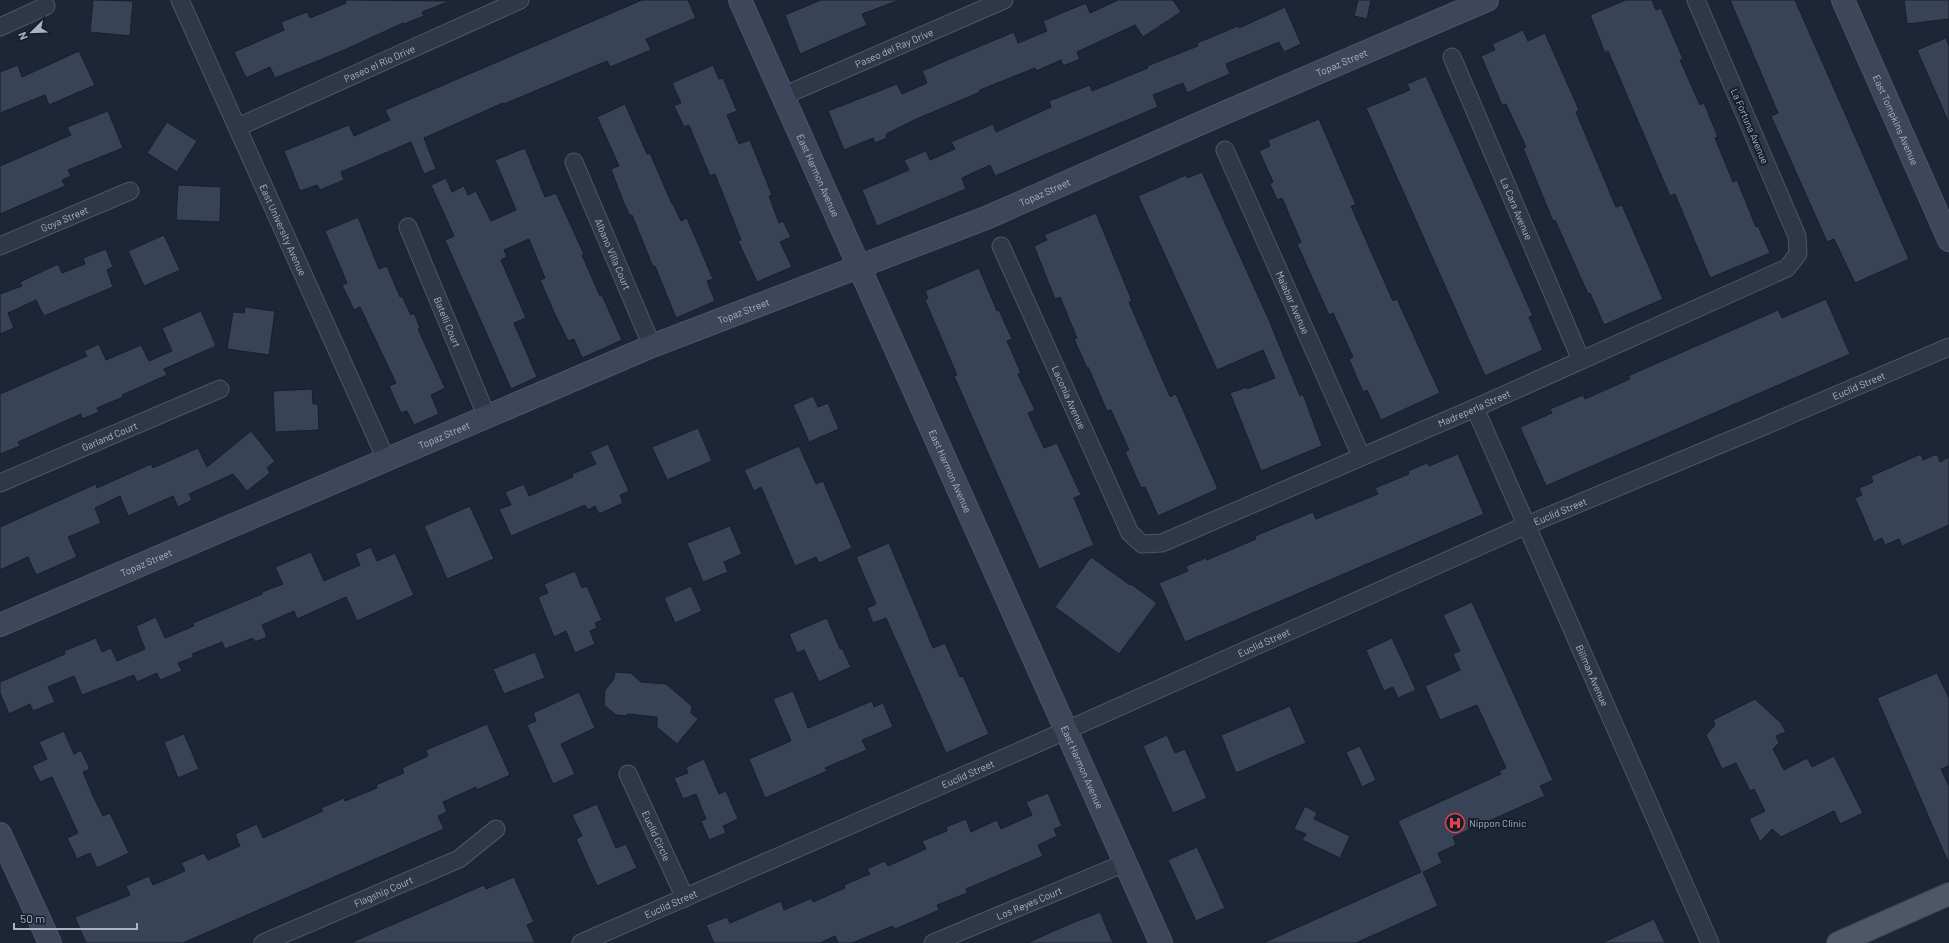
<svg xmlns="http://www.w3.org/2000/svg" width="1949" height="943" viewBox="0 0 1949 943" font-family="Barlow,sans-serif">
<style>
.building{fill:#384358;stroke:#181f2d}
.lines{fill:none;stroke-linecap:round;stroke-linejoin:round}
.street-casing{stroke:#4e5565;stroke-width:19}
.secondary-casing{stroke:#4e5565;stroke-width:24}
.primary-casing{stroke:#3a4150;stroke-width:24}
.street{stroke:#303847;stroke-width:17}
.secondary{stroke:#3e465b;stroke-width:22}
.primary{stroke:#4e5768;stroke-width:22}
.labels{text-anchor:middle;stroke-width:4;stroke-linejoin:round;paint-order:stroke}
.street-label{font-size:10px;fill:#aab2c5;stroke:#161d2b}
.poi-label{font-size:10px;fill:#aab2c5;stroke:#161d2b;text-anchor:start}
</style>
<rect width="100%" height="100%" fill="#1d2637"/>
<!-- building -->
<g class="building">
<polygon points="93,0 133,1 130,36 90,32"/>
<polygon points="345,0 450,1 422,12 424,16 404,24 403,23 342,51 275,78 270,67 246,78 234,52 284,30 281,22 307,12 310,18 346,3"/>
<polygon points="642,0 688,0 696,18 646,39 651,50 610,67 607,61 504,104 503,103 424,138 436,169 424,174 411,142 341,172 344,180 320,190 317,185 300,191 284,151 349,125 354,136 390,120 385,110"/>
<polygon points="821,0 896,0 897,1 862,14 867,25 800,54 785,15"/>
<polygon points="1118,0 1173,0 1181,12 1143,37 1135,25 1077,52 1080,59 1063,66 1061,60 1036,71 1035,68 980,90 980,92 912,121 886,134 887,138 875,143 873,138 844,150 828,111 897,84 902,94 927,83 922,71 985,44 1014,32 1018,43 1047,31 1043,21 1086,3 1090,13"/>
<polygon points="1358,0 1371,0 1367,19 1354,16"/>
<polygon points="1626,0 1652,0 1656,10 1661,8 1683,59 1680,60 1700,105 1704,103 1718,137 1715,138 1733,182 1737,180 1756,227 1758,226 1770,253 1710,278 1675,194 1670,196 1608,51 1605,53 1590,15"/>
<polygon points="1730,0 1795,0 1909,259 1855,283 1834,239 1827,242 1771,116 1778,113"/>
<polygon points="1904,0 1949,0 1949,19 1907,24"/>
<polygon points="1285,7 1301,44 1284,52 1279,42 1226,64 1230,74 1204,85 1187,93 1183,83 1153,95 1158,107 995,176 990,165 962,178 966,189 877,226 862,190 909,170 904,160 926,151 930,160 955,149 951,142 993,124 996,132 1051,107 1049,101 1090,85 1092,91 1148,68 1147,66 1198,46 1197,43 1238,26 1239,28"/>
<polygon points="1523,30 1528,41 1545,33 1579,110 1576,112 1616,207 1622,205 1663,299 1604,325 1590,293 1588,294 1555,220 1553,221 1523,148 1526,147 1506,104 1502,105 1481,56 1495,50 1492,44"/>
<polygon points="1946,38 1949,46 1949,123 1917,50"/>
<polygon points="79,51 95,85 49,105 45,95 0,113 0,72 18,65 22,77"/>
<polygon points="713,65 719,79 723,78 737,111 727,115 739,144 750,140 772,195 769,196 779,223 783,221 791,237 780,242 792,267 757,282 738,241 741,240 715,174 710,176 689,125 684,127 674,106 681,103 672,83"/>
<polygon points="1426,76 1533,316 1529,317 1543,350 1485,376 1366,108 1410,90 1407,84"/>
<polygon points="625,104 647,154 650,153 672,204 673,204 681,221 687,218 713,279 707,281 715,301 676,318 655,266 653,267 632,215 630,216 623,201 611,169 619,166 597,117"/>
<polygon points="108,111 123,148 68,170 71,176 62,180 65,186 0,214 0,166 71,135 67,127"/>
<polygon points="1319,119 1356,205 1351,206 1393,301 1397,299 1440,393 1381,420 1367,390 1363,392 1349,359 1353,357 1333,313 1329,315 1310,273 1297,244 1301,242 1282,198 1277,200 1270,184 1273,182 1259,151 1270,146 1268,140"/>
<polygon points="167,122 197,141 177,172 147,153"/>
<polygon points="525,148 545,197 556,193 584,254 582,255 600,296 602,295 622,340 582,358 574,339 568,341 553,310 540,280 545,278 529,239 504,250 507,257 501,260 526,318 514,323 537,377 511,389 445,240 454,236 431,185 446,178 452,192 464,186 468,195 476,191 491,221 516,210 495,160"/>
<polygon points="1202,172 1269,320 1300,396 1303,394 1322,446 1261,471 1230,393 1247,387 1247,389 1275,378 1263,350 1217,370 1138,196 1186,175 1187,178"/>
<polygon points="178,185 221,187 220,222 176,220"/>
<polygon points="1096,213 1132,301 1129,302 1170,397 1176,394 1218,489 1158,516 1145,487 1141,488 1125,452 1129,450 1111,410 1107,411 1088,367 1087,368 1074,339 1077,338 1060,297 1055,299 1034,246 1047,240 1044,235"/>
<polygon points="358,217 379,269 387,266 400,297 402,296 411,315 414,313 420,328 418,329 445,388 431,395 439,414 414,425 407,411 401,413 389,386 396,383 360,307 354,310 342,285 347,283 325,231"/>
<polygon points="164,235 180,270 144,286 128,251"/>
<polygon points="106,249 113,267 107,270 113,287 44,316 36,300 8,313 14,328 0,334 0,294 22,286 20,282 58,264 62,273 85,264 83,258"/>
<polygon points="979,268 997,311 999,310 1012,339 1007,341 1021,373 1018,374 1035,410 1028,413 1044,448 1057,443 1081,495 1074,498 1094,545 1039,569 954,376 957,375 925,300 928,298 925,291"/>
<polygon points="1826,299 1850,354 1546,486 1520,427 1552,413 1550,409 1583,395 1585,399 1630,379 1628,376 1778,310 1782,318"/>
<polygon points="245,307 275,311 269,355 227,349 233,312 244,313"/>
<polygon points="201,311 216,346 164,369 167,375 122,395 123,397 97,408 99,412 82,419 81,414 18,442 20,446 0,454 0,394 87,356 84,351 99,344 106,360 141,345 149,361 172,351 162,328"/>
<polygon points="312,389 313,404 318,404 319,430 275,432 273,391"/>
<polygon points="813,396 818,407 828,403 839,429 809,442 793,405"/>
<polygon points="698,428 712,461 667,480 652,447"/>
<polygon points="251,431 275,461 267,468 270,473 247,491 233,474 189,494 192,500 178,507 173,496 128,516 120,496 95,508 101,523 68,537 77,557 36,575 28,557 0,570 0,527 96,484 97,488 151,464 153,468 198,448 207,467"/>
<polygon points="608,444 629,491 620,495 623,503 599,514 595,506 588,510 585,505 511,536 499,509 511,505 505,492 524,484 529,496 573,477 572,474 596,464 590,452"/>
<polygon points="799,446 816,484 823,481 852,548 819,563 816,557 795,566 761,487 754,491 744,470"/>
<polygon points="1458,454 1484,514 1185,642 1159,583 1188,571 1186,566 1206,558 1207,560 1256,539 1255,536 1313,512 1316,519 1378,494 1375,488 1409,474 1408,471 1427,463 1429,466"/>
<polygon points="1921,454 1923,460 1937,454 1940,462 1949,457 1949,525 1902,546 1899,539 1885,545 1882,538 1874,542 1855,498 1862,495 1859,488 1873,482 1871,476"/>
<polygon points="470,506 494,559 447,579 424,526"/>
<polygon points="730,526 742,554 724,562 728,572 703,582 687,543"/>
<polygon points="889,543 933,648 945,643 960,677 963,676 989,734 946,753 886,618 873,623 867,608 876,604 856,557"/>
<polygon points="371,547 377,561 395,553 414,595 357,621 346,597 297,619 294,611 262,625 267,637 255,642 253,638 225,649 222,642 192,654 194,657 178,663 182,671 160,680 157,673 137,682 134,675 82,695 74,676 48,687 55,702 33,711 30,704 9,714 0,693 0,682 65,654 64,651 96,638 102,652 111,648 117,661 145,649 136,626 156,617 165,638 194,626 193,623 262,594 262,592 283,584 275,567 311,552 324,581 360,565 355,554"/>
<polygon points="1091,557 1130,585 1131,584 1157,603 1119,654 1055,607"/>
<polygon points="575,571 582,588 587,586 602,620 595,623 597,628 590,631 595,644 575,653 566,631 554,637 538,597 548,593 544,584"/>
<polygon points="691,586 702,611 675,623 664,598"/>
<polygon points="1472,602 1553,780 1540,786 1545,796 1453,837 1456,845 1438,853 1442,863 1423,872 1438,906 1356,943 1263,943 1421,872 1398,821 1501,774 1499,771 1506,768 1477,705 1440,720 1425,686 1460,670 1453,654 1460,651 1443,615"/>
<polygon points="827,618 840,649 842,648 851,667 819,682 804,650 797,653 789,634"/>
<polygon points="1392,638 1416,690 1398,698 1393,687 1384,691 1366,650"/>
<polygon points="535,652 545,678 504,694 493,669"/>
<polygon points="615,672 631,673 641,682 666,684 692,706 691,713 698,719 677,744 657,727 657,717 628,714 626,716 616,715 604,705 605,690 614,679"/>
<polygon points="1937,673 1949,698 1949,766 1941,769 1949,786 1949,864 1877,698"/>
<polygon points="793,691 808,728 872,701 874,707 883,703 893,727 862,740 867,750 825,768 827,771 765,798 749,759 791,741 773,699"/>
<polygon points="579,692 595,728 561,744 575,774 553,784 527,725 536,721 533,713"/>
<polygon points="1755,699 1781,723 1786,732 1776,736 1779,743 1773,749 1784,770 1807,758 1812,767 1834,756 1863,813 1840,824 1834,811 1781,837 1772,829 1760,842 1749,819 1765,811 1754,789 1750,791 1736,763 1722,769 1706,735 1715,725 1713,720"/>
<polygon points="1290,706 1306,743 1236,773 1221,735"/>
<polygon points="487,724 510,775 477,790 476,787 443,802 447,812 438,816 444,829 183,943 86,943 75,917 130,895 126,886 149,876 153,885 185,871 181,863 204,853 208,860 240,846 235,834 257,824 263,838 323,811 321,808 344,798 345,801 377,788 376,785 404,773 402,768 428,756 426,750"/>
<polygon points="64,731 74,754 81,750 90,769 83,772 94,798 103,816 110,813 129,853 97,868 90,853 77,859 67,838 78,833 52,777 40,782 32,766 47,759 39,742"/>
<polygon points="184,734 199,769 178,778 164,742"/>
<polygon points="1167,735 1175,753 1185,749 1207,798 1173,813 1143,746"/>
<polygon points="1360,746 1376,780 1362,787 1346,752"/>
<polygon points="704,759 719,794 726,791 738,819 723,826 726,833 709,840 701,821 706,819 696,794 683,799 674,778 688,773 686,767"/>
<polygon points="1048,793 1062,826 1054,829 1057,836 1038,845 1043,856 966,889 967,893 937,905 939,910 921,918 895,929 893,926 852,943 838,943 835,936 820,943 714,943 706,925 727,917 730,923 781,901 784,910 812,898 813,902 845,888 844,885 870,874 867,869 885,861 888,866 926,849 922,841 947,831 946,827 966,819 971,832 997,820 1001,829 1032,815 1026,802"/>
<polygon points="597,804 616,848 626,844 637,868 597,886 576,839 582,836 572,815"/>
<polygon points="1305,806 1317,813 1314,819 1350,836 1340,858 1302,840 1306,834 1294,829"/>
<polygon points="1197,847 1225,908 1196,921 1168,860"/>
<polygon points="514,877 534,922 527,925 535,943 350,943 484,885 486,889"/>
<polygon points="1100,912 1113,943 1027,943 1072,923"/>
<polygon points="1654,919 1665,943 1602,943"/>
</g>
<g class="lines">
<!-- street casing -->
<g class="street-casing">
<g id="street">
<path id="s1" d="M180,0L386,459"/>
<polyline points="0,27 46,6"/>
<path id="s2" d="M1452,57L1581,360"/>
<path id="s3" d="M783,96L1004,0"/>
<path id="s4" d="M238,127L520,0"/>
<path id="s5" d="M1225,150L1361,456"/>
<path id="s6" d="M574,162L652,346"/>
<path id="s7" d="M408,227L487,417"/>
<path id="s8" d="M0,246L130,191"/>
<path id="s9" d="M1001,246L1130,533L1142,544L1162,543L1475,408L1787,268L1798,254L1797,236L1696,0"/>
<path id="s10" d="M1475,408L1710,943"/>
<path id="s11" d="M0,483L220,389"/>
<path id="s12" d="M628,774L685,898"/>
<path id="s13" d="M263,943L459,859L496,829"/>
<path id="s14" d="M581,943L1038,743L1527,525L1757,429L1949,347"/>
<path id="s15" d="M933,943L1125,863"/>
</g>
</g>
<!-- secondary casing -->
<g class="secondary-casing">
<g id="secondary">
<path id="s16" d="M740,0L1161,943"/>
<path id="s17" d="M1843,0L1949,240"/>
<path id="s18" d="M0,625L652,346L986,218L1217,116L1487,0"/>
<polyline points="0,834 50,943"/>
</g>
</g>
<!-- primary casing -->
<g class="primary-casing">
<polyline id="primary" points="1838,943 1949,894"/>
</g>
<!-- street -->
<use href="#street" class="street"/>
<!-- secondary -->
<use href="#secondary" class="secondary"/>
<!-- primary -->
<use href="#primary" class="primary"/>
</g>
<!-- icons -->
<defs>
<g id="hospital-ring" transform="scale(1)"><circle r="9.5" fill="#161d2b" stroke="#e0444e" stroke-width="1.5"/><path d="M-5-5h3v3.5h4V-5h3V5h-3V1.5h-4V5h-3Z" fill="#e0444e"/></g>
</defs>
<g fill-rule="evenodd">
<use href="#hospital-ring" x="1455" y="823"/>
</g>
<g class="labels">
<!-- street labels -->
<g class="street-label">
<text dy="4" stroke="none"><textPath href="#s3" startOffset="121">Paseo del Ray Drive</textPath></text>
<text dy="4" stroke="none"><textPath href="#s18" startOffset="1455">Topaz Street</textPath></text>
<text dy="4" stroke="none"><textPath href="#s4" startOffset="155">Paseo el Rio Drive</textPath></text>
<text dy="4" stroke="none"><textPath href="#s17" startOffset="131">East Tompkins Avenue</textPath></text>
<text transform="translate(1750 126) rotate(67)" y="4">La Fortuna Avenue</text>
<text dy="4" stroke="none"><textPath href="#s16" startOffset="192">East Harmon Avenue</textPath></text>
<text dy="4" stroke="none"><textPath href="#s18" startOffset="1131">Topaz Street</textPath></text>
<text dy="4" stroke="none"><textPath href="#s2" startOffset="165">La Cara Avenue</textPath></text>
<text dy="4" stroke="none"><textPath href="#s8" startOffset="70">Goya Street</textPath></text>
<text dy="4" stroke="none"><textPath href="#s1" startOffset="252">East University Avenue</textPath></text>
<text dy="4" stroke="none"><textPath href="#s6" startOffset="100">Albano Villa Court</textPath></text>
<text dy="4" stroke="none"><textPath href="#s5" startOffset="167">Malabar Avenue</textPath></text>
<text dy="4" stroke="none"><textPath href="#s18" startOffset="807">Topaz Street</textPath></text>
<text dy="4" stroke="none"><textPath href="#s7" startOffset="103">Batelli Court</textPath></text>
<text dy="4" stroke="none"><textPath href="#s14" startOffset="1394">Euclid Street</textPath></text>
<text dy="4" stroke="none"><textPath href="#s9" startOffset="166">Laconia Avenue</textPath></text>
<text dy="4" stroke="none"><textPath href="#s9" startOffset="691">Madreperla Street</textPath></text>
<text dy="4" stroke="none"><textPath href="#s18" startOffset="483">Topaz Street</textPath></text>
<text dy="4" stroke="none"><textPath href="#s11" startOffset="119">Garland Court</textPath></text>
<text dy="4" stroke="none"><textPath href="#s16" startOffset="516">East Harmon Avenue</textPath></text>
<text dy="4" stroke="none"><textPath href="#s14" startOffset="1070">Euclid Street</textPath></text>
<text dy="4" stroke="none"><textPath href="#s18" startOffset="159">Topaz Street</textPath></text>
<text dy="4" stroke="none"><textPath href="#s14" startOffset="746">Euclid Street</textPath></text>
<text dy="4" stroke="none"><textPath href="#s10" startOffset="292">Billman Avenue</textPath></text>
<text dy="4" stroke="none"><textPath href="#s16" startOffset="840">East Harmon Avenue</textPath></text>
<text dy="4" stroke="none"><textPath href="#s14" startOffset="422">Euclid Street</textPath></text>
<text dy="4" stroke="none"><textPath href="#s12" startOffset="68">Euclid Circle</textPath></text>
<text dy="4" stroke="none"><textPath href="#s13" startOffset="131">Flagship Court</textPath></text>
<text dy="4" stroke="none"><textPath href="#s15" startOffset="104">Los Reyes Court</textPath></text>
<text dy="4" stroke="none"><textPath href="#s14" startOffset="98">Euclid Street</textPath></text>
</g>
<!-- poi labels -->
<g class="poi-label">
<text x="1469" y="827">Nippon Clinic</text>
</g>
</g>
<!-- north arrow -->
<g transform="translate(32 32) rotate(247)" stroke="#161d2b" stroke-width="3" paint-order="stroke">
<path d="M0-3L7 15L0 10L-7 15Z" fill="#aab2c5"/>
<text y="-6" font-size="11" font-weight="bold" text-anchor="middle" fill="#aab2c5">N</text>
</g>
<!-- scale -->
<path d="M14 923v6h123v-6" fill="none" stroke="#aab2c5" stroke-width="2"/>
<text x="20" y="923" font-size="12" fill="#aab2c5" stroke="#161d2b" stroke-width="3" paint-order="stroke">50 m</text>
</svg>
